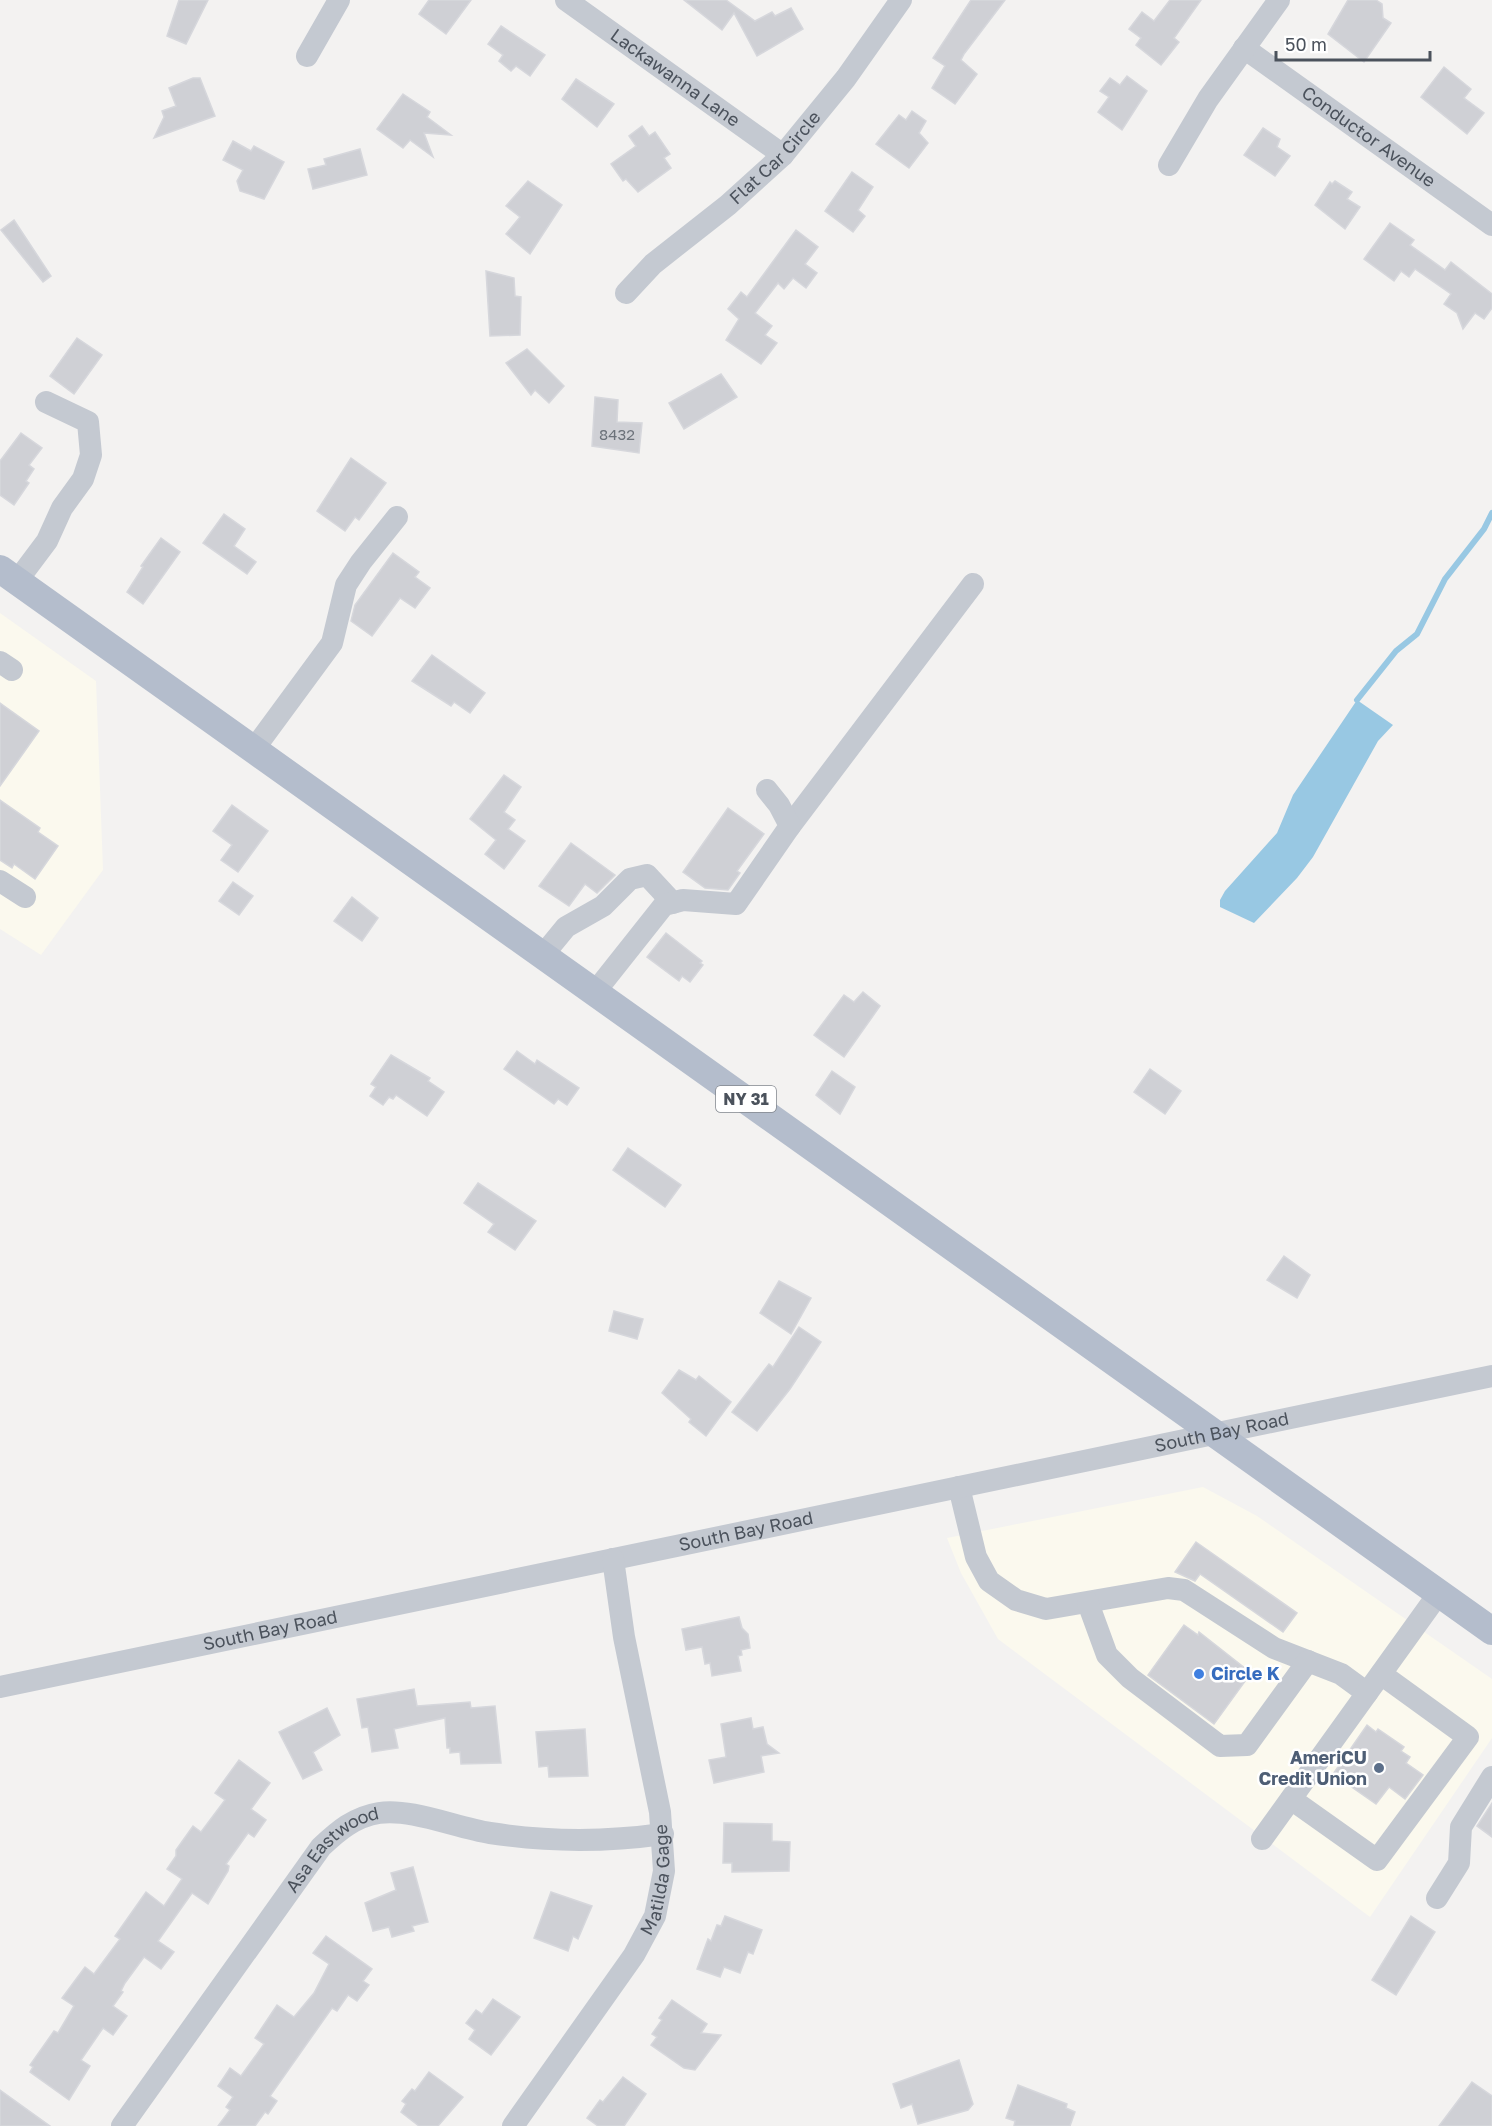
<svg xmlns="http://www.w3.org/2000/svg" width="1492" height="2126" viewBox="0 0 1492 2126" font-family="'Golos Text',sans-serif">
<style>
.commercial{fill:#fbf9ee}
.water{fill:#98c8e3}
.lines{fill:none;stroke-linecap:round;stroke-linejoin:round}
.stream{stroke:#98c8e3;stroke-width:6}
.building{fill:#cfd0d5;stroke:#d6d7dc;stroke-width:1.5}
.minor{stroke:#c4c9d1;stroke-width:22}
.major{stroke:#b4bdcc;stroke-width:28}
.shop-dot{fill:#3f7fe0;stroke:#fff;stroke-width:2}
.service-dot{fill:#5c6f8a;stroke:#fff;stroke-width:2}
.labels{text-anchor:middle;stroke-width:5;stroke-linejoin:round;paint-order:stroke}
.number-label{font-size:15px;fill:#6c727a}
.shield{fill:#fff;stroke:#81868d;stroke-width:1.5}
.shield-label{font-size:16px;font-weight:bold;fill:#4b525c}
.street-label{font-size:18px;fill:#4b525c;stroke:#fff}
.shop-label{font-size:18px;font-weight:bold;fill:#366cbe;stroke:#fff;text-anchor:start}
.service-label{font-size:18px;font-weight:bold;fill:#4e5e75;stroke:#fff;text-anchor:end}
</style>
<rect width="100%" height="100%" fill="#f3f2f1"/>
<!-- commercial -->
<g class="commercial">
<polygon points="0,613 96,681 103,870 41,955 0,929"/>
<polygon points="1203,1487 1257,1516 1492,1679 1492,1738 1370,1917 998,1639 961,1573 947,1538"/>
</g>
<!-- water -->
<polygon class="water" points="1357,700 1393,725 1378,741 1313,857 1297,878 1254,923 1220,907 1220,900 1225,891 1277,833 1293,795"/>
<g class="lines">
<!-- stream -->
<polyline class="stream" points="1357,700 1396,651 1417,634 1445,579 1484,529 1492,513"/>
</g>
<!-- building -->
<g class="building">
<polygon points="179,0 208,0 186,44 167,36"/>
<polygon points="429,0 471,0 446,34 419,14"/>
<polygon points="684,0 726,0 755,21 772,12 775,16 791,8 803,29 757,56 734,13 722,30"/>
<polygon points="971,0 1005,0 964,54 961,60 977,74 955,104 932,88 945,66 933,58"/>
<polygon points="1170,0 1201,0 1174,38 1179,42 1161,65 1136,45 1141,38 1129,29 1142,12 1154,21"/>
<polygon points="1348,0 1376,0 1382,4 1383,18 1391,23 1364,62 1328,34"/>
<polygon points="501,26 545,55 530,76 516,66 511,71 499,61 503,55 488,44"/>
<polygon points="1444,67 1471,89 1464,98 1484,113 1467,134 1421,97"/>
<polygon points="1127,76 1147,91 1122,130 1098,112 1109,97 1100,91 1110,78 1120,85"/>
<polygon points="193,78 200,78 215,116 154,138 164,117 162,111 176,106 169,88"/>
<polygon points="576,79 614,104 597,127 562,99"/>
<polygon points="403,94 430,112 427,117 451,135 424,133 433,157 410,140 403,148 377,129"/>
<polygon points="912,111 926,121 919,133 928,143 909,168 876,144 899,115 906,120"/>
<polygon points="642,126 649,136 655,132 670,154 664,158 671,168 638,192 626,179 623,181 611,164 636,146 629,136"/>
<polygon points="1263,128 1280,139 1277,147 1290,156 1275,176 1244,155"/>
<polygon points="233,141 251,151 254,146 284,162 264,199 240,191 237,181 243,170 223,160"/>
<polygon points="360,149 367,175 313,189 308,169 326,165 324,159"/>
<polygon points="852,172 873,187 858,210 865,216 853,232 825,211"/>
<polygon points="528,181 562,205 530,254 506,234 520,217 506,206"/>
<polygon points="1335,181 1352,192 1347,199 1360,207 1345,229 1315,205 1330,182 1332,184"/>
<polygon points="14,220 51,276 43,282 1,230"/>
<polygon points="1390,223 1414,240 1410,245 1445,270 1451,262 1492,294 1492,308 1484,319 1475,313 1463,329 1457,313 1444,304 1451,294 1415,269 1409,277 1401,271 1394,281 1364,259"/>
<polygon points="796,230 818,247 805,264 817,273 806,288 793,278 784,289 778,283 755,313 772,326 765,335 777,343 761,364 726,340 739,319 728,309 741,292 747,297"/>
<polygon points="486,271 514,278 515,296 521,297 520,335 490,336"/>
<polygon points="77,338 102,355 74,394 50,376"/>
<polygon points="527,349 564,386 549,403 535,390 531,395 506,363"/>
<polygon points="721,374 737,397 684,429 669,403"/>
<polygon points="595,397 618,400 617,422 642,423 639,453 592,446"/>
<polygon points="21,433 42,448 29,465 34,469 26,481 29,483 14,505 0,495 0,461"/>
<polygon points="351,458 386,483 359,520 355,517 345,531 317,511"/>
<polygon points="224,514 245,529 234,546 256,562 247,574 203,543"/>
<polygon points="161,538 180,552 143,604 127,592 143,567 141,566"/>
<polygon points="393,553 419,572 415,577 430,588 415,608 400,598 372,636 351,621 355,605"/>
<polygon points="432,655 485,693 470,713 454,702 451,706 412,681"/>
<polygon points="0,703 39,731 0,786"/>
<polygon points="504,775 521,787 504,812 515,820 508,829 525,841 504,869 485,854 496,840 470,819"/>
<polygon points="0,800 40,828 38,832 58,846 35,879 14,864 12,868 0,860"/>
<polygon points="232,805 268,831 238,872 221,860 232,845 213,831"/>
<polygon points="728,808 764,834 737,871 740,873 728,890 705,888 683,872"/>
<polygon points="571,843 615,875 597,893 585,884 569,906 539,886"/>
<polygon points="233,882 253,896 239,915 219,901"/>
<polygon points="352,897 378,918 362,941 334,921"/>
<polygon points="666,933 702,961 700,963 703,965 690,982 682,976 679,981 647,957"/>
<polygon points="863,992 880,1006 844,1057 814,1035 844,995 854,1002"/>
<polygon points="517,1051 535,1064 537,1060 579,1088 567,1105 558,1099 554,1104 504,1069"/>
<polygon points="391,1055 430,1078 428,1081 444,1092 427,1116 396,1095 393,1099 389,1097 383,1105 370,1096 376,1087 371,1084"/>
<polygon points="1150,1069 1181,1091 1165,1114 1134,1092"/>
<polygon points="832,1071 855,1087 840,1114 816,1095"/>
<polygon points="628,1148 681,1185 665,1207 613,1170"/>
<polygon points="478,1183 536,1221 515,1250 488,1232 494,1224 464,1203"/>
<polygon points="1284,1256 1310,1275 1297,1298 1267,1280"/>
<polygon points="779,1281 811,1298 791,1334 760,1313"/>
<polygon points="614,1311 643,1319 637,1339 609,1331"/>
<polygon points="799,1327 821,1342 790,1389 757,1431 732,1412 769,1364 773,1367"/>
<polygon points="679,1370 696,1380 699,1376 731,1402 706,1436 689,1422 691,1419 662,1393"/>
<polygon points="1196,1542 1297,1613 1283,1632 1200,1574 1195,1581 1175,1572"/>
<polygon points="739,1617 742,1628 748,1634 750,1648 741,1650 742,1655 738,1656 741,1671 712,1676 710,1663 705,1664 702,1647 686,1650 682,1629"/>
<polygon points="1184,1625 1198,1635 1199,1632 1251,1673 1214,1724 1148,1675"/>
<polygon points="414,1689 417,1706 470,1702 471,1708 495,1706 501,1763 461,1764 460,1752 450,1753 450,1748 447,1748 445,1718 394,1729 398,1748 372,1752 368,1727 362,1728 357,1699"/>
<polygon points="327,1708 340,1735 313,1752 322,1770 303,1779 279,1732"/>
<polygon points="751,1718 753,1729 763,1727 767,1744 779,1753 761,1756 764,1772 714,1783 709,1760 726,1757 721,1724"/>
<polygon points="1367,1725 1376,1732 1378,1729 1404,1747 1401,1751 1410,1757 1406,1763 1423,1775 1405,1799 1389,1787 1376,1804 1333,1774"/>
<polygon points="585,1729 588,1776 549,1777 548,1766 539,1767 536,1732"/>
<polygon points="239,1760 270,1783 251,1809 266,1820 254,1837 248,1833 226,1864 229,1866 228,1871 208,1904 192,1893 158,1941 174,1952 161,1969 144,1957 125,1983 121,1991 123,1992 113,2006 127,2016 113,2035 103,2028 81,2060 90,2066 69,2100 30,2072 33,2067 30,2065 54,2031 58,2033 74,2006 62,1998 85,1967 94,1974 120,1939 115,1936 146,1892 164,1906 182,1879 167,1869 176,1856 176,1850 193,1826 201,1832 225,1800 215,1793"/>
<polygon points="1492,1803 1492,1837 1477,1826"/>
<polygon points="724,1823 772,1824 772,1841 790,1842 789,1871 732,1872 732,1863 723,1863"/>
<polygon points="413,1867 428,1922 412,1926 414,1931 392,1937 389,1927 373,1931 365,1903 396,1890 391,1873"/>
<polygon points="551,1892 592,1906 578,1939 573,1936 568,1951 534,1938"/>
<polygon points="725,1916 762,1930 753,1954 748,1952 740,1973 724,1967 720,1977 697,1969 708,1939 711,1941 717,1925 721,1926"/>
<polygon points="1411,1916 1435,1932 1396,1995 1372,1980"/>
<polygon points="326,1936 372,1969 363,1981 369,1985 357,2001 348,1995 337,2011 332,2008 270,2096 277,2101 268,2114 265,2112 255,2126 218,2126 230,2110 226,2107 233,2097 218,2086 230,2068 241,2076 264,2044 255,2038 277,2005 294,2017 314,1993 329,1964 313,1953"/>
<polygon points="493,1999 520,2017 491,2055 469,2039 475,2030 466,2023 476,2010 482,2014"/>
<polygon points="672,2000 707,2024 701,2033 721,2035 695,2070 684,2068 651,2045 657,2037 652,2034 662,2020 659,2018"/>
<polygon points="959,2060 973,2104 968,2110 918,2124 912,2104 901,2108 893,2084"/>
<polygon points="429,2072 463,2097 438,2126 419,2126 401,2112 406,2104 402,2101 412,2089 415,2091"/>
<polygon points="623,2077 646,2094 624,2126 598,2126 587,2118 600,2100 603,2102"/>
<polygon points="1472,2082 1492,2096 1492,2126 1439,2126"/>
<polygon points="1018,2085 1067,2104 1066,2108 1075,2112 1070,2126 1014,2126 1015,2121 1006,2118"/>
<polygon points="0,2090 50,2126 0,2126"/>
</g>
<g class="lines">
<!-- minor -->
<g class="minor">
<path id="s1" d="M566,0L783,155"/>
<path id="s2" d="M1244,48L1492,225"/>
<polyline points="307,56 339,0"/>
<polyline points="1169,165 1208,99 1279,0"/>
<path id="s3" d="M626,293L653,264L728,205L783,155L846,78L901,0"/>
<polyline points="17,581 47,541 62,508 83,479 91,455 88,422 46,402"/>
<polyline points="0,662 12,670"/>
<polyline points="254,749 332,643 346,585 361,562 397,517"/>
<polyline points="790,826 973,584"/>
<polyline points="0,881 25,897"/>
<polyline points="543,955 566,927 603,906 630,879 647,875 673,903"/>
<polyline points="595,992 664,905 683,900 736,904 790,826 779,805 767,790"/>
<polyline points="959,1487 976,1557 989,1581 1016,1600 1046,1609 1168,1588 1184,1590 1274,1648 1341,1674 1367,1693"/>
<polyline points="1088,1603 1107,1655 1130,1678 1220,1746 1247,1745 1308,1661"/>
<path id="s4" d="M0,1687L1492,1376"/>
<polyline points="1291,1799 1377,1860 1468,1737 1381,1674"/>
<polyline points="1262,1839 1439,1593"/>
<polyline points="1437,1898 1459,1863 1461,1827 1492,1777"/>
<path id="s5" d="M122,2126L321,1847C338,1831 354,1817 379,1813C411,1808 457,1828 490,1833C548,1842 606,1842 663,1834"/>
<path id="s6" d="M513,2126L634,1955L655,1916L664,1871L660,1812L624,1637L613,1559"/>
</g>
<!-- major -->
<polyline class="major" points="0,569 1492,1631"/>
</g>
<!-- markers -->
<circle class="shop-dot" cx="1199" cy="1674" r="6"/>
<circle class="service-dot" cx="1379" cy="1768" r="6"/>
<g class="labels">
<!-- number labels -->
<g class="number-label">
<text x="617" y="440">8432</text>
</g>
<!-- shield labels -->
<rect class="shield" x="716" y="1086" width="60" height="26" rx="4.5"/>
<g class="shield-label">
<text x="746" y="1105">NY 31</text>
</g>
<!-- street labels -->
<g class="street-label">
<text dy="6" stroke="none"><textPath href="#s1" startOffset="134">Lackawanna Lane</textPath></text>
<text dy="6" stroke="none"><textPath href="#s2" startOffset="153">Conductor Avenue</textPath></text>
<text dy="6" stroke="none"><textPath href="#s3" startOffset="202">Flat Car Circle</textPath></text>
<text dy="6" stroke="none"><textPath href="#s4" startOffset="1248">South Bay Road</textPath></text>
<text dy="6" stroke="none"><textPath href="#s4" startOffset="762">South Bay Road</textPath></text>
<text dy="6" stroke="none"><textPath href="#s4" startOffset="276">South Bay Road</textPath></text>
<text dy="6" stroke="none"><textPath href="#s5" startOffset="350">Asa Eastwood</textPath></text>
<text dy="6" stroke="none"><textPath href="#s6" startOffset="290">Matilda Gage</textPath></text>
</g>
<!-- shop labels -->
<g class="shop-label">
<text x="1211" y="1680">Circle K</text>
</g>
<!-- service labels -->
<g class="service-label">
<text x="1367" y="1764">AmeriCU<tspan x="1367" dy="21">Credit Union</tspan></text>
</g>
</g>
<!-- scale -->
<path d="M1276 51v9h154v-9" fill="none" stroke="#4b525c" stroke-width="3"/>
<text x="1285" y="51" font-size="18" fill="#4b525c" stroke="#ffffff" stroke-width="4.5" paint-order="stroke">50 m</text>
</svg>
